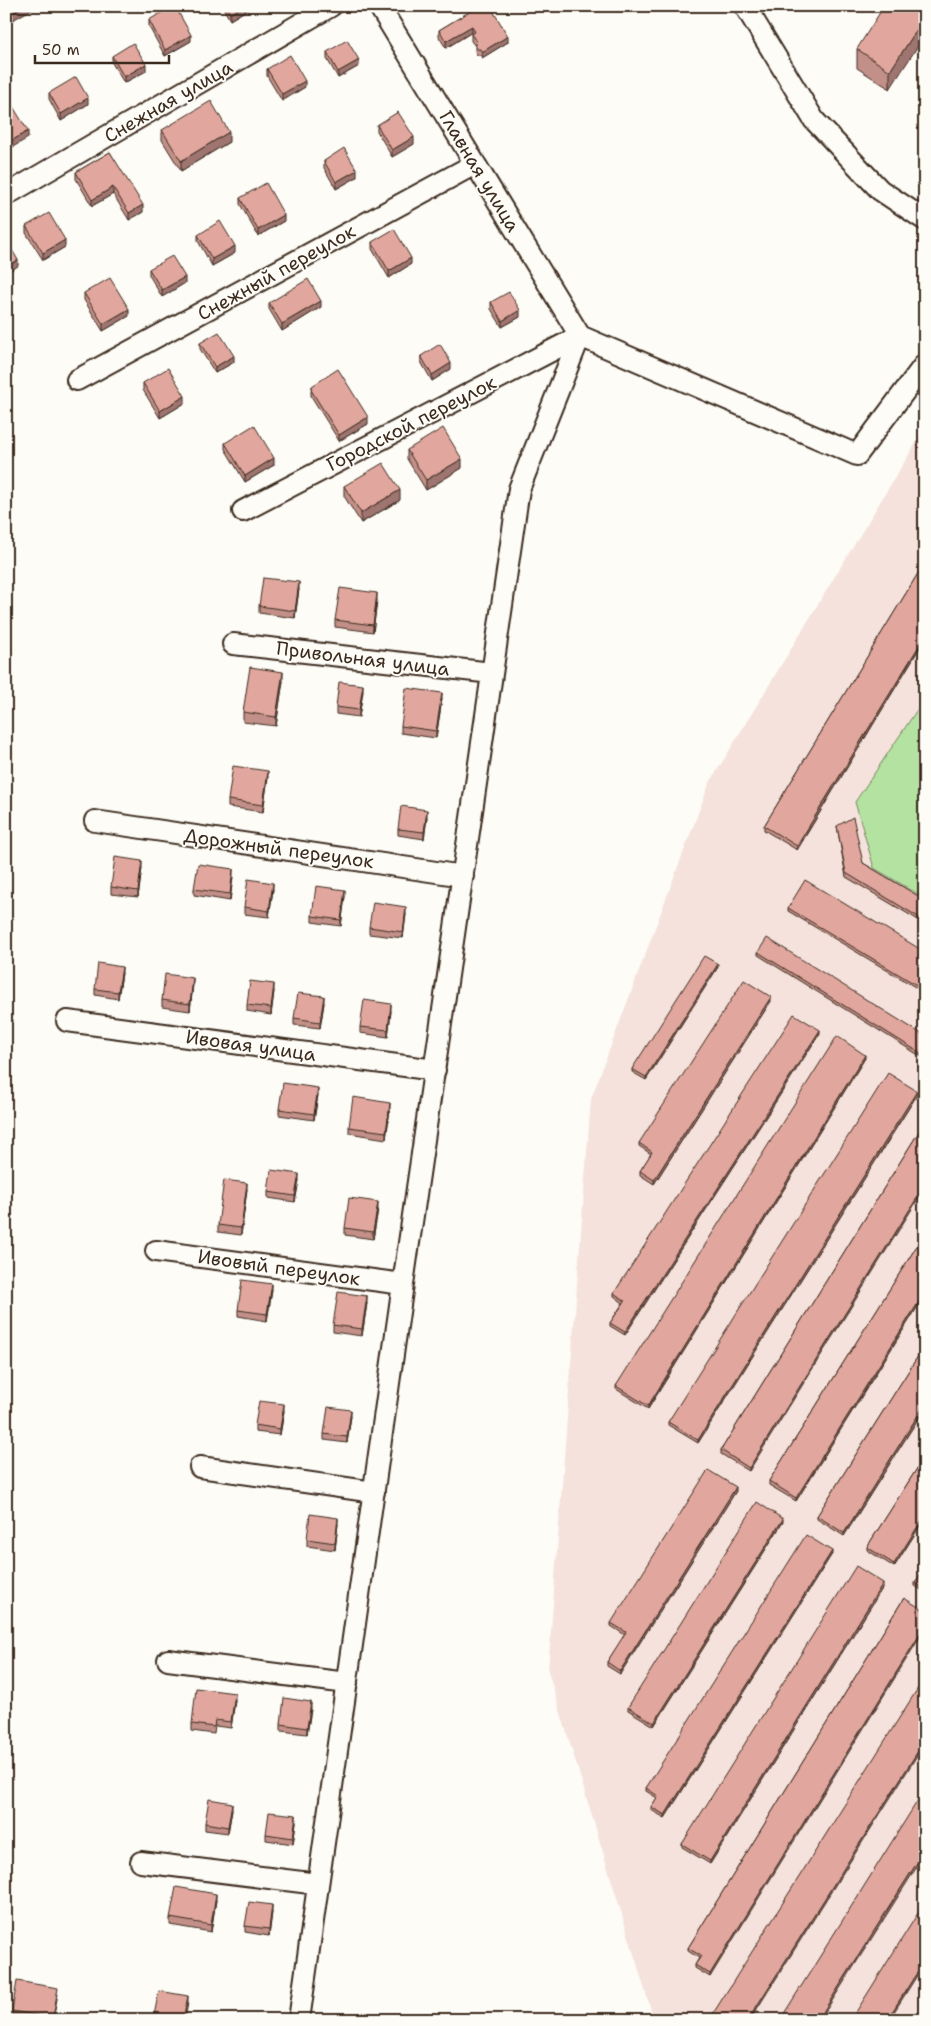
<svg xmlns="http://www.w3.org/2000/svg" width="931" height="2026" font-family="'Shantell Sans',sans-serif">
  <style>
    .built { fill: #f5e2dc }
    .green { fill: #b3e2a1; stroke: #778660 }
    .lines { fill: none; stroke-linecap: round; stroke-linejoin: round }
    .minor-casing { stroke: #3b2a1e; stroke-width: 24 }
    .minor { stroke: #fdfcf7; stroke-width: 20 }
    .wall { fill: #c29088; stroke: #3b2a1e }
    .shaded-wall { fill: #9e756f; stroke: #3b2a1e }
    .building { fill: #e1a79e; stroke: #3b2a1e }
    .labels { text-anchor: middle; stroke-width: 4; stroke-linejoin: round; paint-order: stroke }
    .street-label { font-size: 19px; fill: #3b2a1e; stroke: #fdfcf7 }
  </style>
  <rect width="100%" height="100%" fill="#fdfcf7"/>
  <filter id="ink" filterUnits="userSpaceOnUse"><feTurbulence type="fractalNoise" baseFrequency=".02" numOctaves="2"/><feDisplacementMap in="SourceGraphic" scale="10" xChannelSelector="R" yChannelSelector="G"/><feConvolveMatrix kernelMatrix="1 2 1 2 8 2 1 2 1" color-interpolation-filters="sRGB"/></filter>
  <g filter="url(#ink)">
    <path class="built" d="M925 428V698L855 802 874 868 925 898V2020H654L548 1671 591 1099 709 784Z"/>
    <path class="green" d="M925 698V898L874 868 855 802Z"/>
    <g class="lines">
      <g class="minor-casing">
        <path id="minor" d="M379 6 580 336
          M745 6 814 120 880 190 925 220
          M6 195 331 6
          M580 336 857 455 925 364
          M77 380 475 164
          M243 511 580 336
          M233 644 492 673
          M95 821 463 876
          M67 1021 435 1070
          M156 1251 403 1284
          M200 1467 374 1492
          M168 1660 347 1683
          M141 1862 318 1884
          M299 2020 403 1284 519 489 580 336"/>
      </g>
      <use href="#minor" class="minor"/>
    </g>
    <path class="wall" d="M222 6H253L230 20Z
      M479 6 508 42 482 58 480 55H477L475 51V46L471 41V34L472 33V32L446 48 439 37V30Z
      M925 6 890 89 857 68V49Z
      M149 20 191 41 165 56 149 27Z
      M327 52 359 66 338 78 327 59Z
      M112 56 146 71 124 83 112 63Z
      M267 69 305 87 282 101 267 76Z
      M49 93 88 104 61 121 49 99Z
      M377 125 414 144 392 157 377 131Z
      M162 130 229 142 181 171 162 140Z
      M110 152 143 212 129 220 113 194 92 206 76 179V172Z
      M324 161 357 177 336 189 324 168Z
      M240 198 284 221 258 236 240 204Z
      M26 226 65 247 43 260 26 233Z
      M198 235 235 253 212 266 198 241Z
      M372 242 411 264 389 278 372 249Z
      M149 269 185 283 162 297 149 275Z
      M84 293 129 316 103 331 84 300Z
      M491 302 520 317 502 327 491 309Z
      M269 303 321 307 282 331 269 309Z
      M200 343 234 362 215 373 200 349Z
      M421 356 451 369 432 381 421 362Z
      M143 383 185 403 160 418 143 390Z
      M311 390 368 424 339 441 311 396Z
      M225 443 274 465 245 482 225 449Z
      M407 450 462 468 426 490 407 459Z
      M344 486 400 500 361 523 344 496Z
      M925 562V639L797 850 764 830V826Z
      M299 589 295 618 259 613V606Z
      M377 600 373 632 335 627V620Z
      M283 681 276 726 243 722V712Z
      M363 691 359 717 336 714V707Z
      M442 699 436 738 401 733V726Z
      M268 777 263 812 228 807V800Z
      M427 817 424 839 398 835V829Z
      M837 826 863 863 925 900V924L846 877Z
      M142 868 138 897 111 894V887Z
      M233 876 230 901 194 895V889Z
      M273 889 269 917 244 914V907Z
      M345 896 341 926 312 922V916Z
      M788 908 925 952V993L788 911Z
      M406 914 403 938 369 934V927Z
      M758 952 925 1036V1059L758 955Z
      M718 967 646 1080 632 1072V1069Z
      M122 973 118 999 95 995V989Z
      M193 984 190 1011 162 1007V1000Z
      M274 991 271 1015 247 1011V1005Z
      M771 1001 654 1184 640 1175V1171L651 1154 639 1146V1143Z
      M324 1003 320 1028 294 1025V1018Z
      M391 1011 388 1037 360 1033V1027Z
      M820 1033 625 1335 610 1326V1323L623 1303 614 1296V1293Z
      M865 1058 648 1409 616 1389V1386Z
      M318 1095 314 1120 279 1115V1109Z
      M917 1095 698 1443 668 1425V1422Z
      M390 1109 386 1139 349 1133V1127Z
      M925 1122 749 1471 721 1454V1450Z
      M299 1180 295 1202 268 1198V1192Z
      M247 1189 241 1235 218 1232V1225Z
      M378 1209 373 1239 345 1235V1228Z
      M925 1233V1295L796 1501 769 1485V1481Z
      M272 1290 267 1321 238 1316V1310Z
      M367 1303 362 1336 333 1332V1325Z
      M925 1345V1408L844 1536 817 1519V1516Z
      M284 1411 280 1435 255 1432V1425Z
      M351 1416 347 1443 324 1440V1434Z
      M925 1456V1518L894 1567 867 1550V1547Z
      M736 1491 620 1674 607 1666V1662L625 1635 611 1626V1623Z
      M783 1522 654 1726 628 1710V1707Z
      M338 1524 335 1550 307 1546V1539Z
      M832 1554 665 1818 651 1810V1807L657 1798 646 1791V1788Z
      M925 1567V1592L915 1586V1583Z
      M883 1587 710 1864 682 1847V1844Z
      M904 1598 710 1977 695 1968V1965L699 1958 688 1951V1948Z
      M235 1700 231 1728 215 1726 214 1734 192 1731V1724Z
      M311 1709 307 1734 281 1731V1724Z
      M232 1809 228 1833 205 1830V1823Z
      M296 1822 293 1844 266 1840V1834Z
      M216 1900 211 1932 170 1925V1918Z
      M272 1912 269 1936 245 1932V1926Z
      M58 1994 53 2020H24L12 2018V2011Z"/>
    <path class="shaded-wall" d="M25 6H32V9L6 24V17Z
      M242 6H253L230 20V14Z
      M925 17V35L890 89V71Z
      M472 26V32L446 48V41Z
      M191 35V41L165 56V50Z
      M508 36V42L482 58V52Z
      M359 60V66L338 78V72Z
      M146 64V71L124 83V77Z
      M305 81V87L282 101V94Z
      M88 98V104L61 121V114Z
      M28 131V138L6 151V144Z
      M229 132V142L181 171V161Z
      M414 137V144L392 157V150Z
      M357 170V177L336 189V182Z
      M113 187V194L92 206V200Z
      M143 205V212L129 220V213Z
      M284 215V221L258 236V230Z
      M65 240V247L43 260V253Z
      M235 246V253L212 266V259Z
      M411 258V264L389 278V271Z
      M18 260V266L6 273V267Z
      M185 277V283L162 297V290Z
      M321 301V307L282 331V324Z
      M129 309V316L103 331V324Z
      M520 310V317L502 327V321Z
      M234 356V362L215 373V367Z
      M451 363V369L432 381V375Z
      M185 396V403L160 418V411Z
      M368 417V424L339 441V435Z
      M274 458V465L245 482V476Z
      M462 459V468L426 490V480Z
      M400 490V500L361 523V513Z
      M299 582V589L295 618V611Z
      M377 593V600L373 632V625Z
      M925 636V639L797 850V846Z
      M283 672V681L276 726V717Z
      M363 685V691L359 717V710Z
      M442 693V699L436 738V731Z
      M268 771V777L263 812V805Z
      M427 810V817L424 839V832Z
      M142 861V868L138 897V891Z
      M233 869V876L230 901V894Z
      M273 883V889L269 917V911Z
      M345 890V896L341 926V920Z
      M406 907V914L403 938V932Z
      M718 964V967L646 1080V1077Z
      M122 967V973L118 999V992Z
      M193 978V984L190 1011V1004Z
      M274 984V991L271 1015V1008Z
      M324 996V1003L320 1028V1022Z
      M771 997V1001L654 1184V1180Z
      M391 1004V1011L388 1037V1030Z
      M820 1030V1033L625 1335V1332Z
      M865 1055V1058L648 1409V1406Z
      M318 1088V1095L314 1120V1114Z
      M917 1091V1095L698 1443V1440Z
      M390 1103V1109L386 1139V1132Z
      M299 1174V1180L295 1202V1196Z
      M247 1183V1189L241 1235V1228Z
      M925 1185V1188L749 1471V1468Z
      M378 1202V1209L373 1239V1232Z
      M272 1284V1290L267 1321V1314Z
      M925 1292V1295L796 1501V1498Z
      M367 1296V1303L362 1336V1329Z
      M284 1404V1411L280 1435V1429Z
      M925 1404V1408L844 1536V1533Z
      M351 1410V1416L347 1443V1437Z
      M736 1487V1491L620 1674V1671Z
      M925 1515V1518L894 1567V1564Z
      M338 1518V1524L335 1550V1543Z
      M783 1519V1522L654 1726V1723Z
      M832 1551V1554L665 1818V1815Z
      M883 1583V1587L710 1864V1861Z
      M925 1626V1629L710 1977V1974Z
      M235 1693V1700L231 1728V1722Z
      M311 1702V1709L307 1734V1728Z
      M925 1740V1743L750 2020H748Z
      M232 1803V1809L228 1833V1827Z
      M296 1815V1822L293 1844V1838Z
      M925 1850V1854L820 2020H818Z
      M216 1894V1900L211 1932V1925Z
      M272 1905V1912L269 1936V1929Z
      M925 1960V1963L889 2020H887Z
      M188 1996V2003L185 2020H183Z"/>
    <path class="building" d="M6 6H25L6 17Z
      M173 6H175L191 35 165 50 149 20Z
      M226 6H242L230 14Z
      M479 6H490L508 36 482 52 480 49H477L475 44 476 41 471 34 475 32 472 26 446 41 439 30Z
      M884 6H925V17L890 71 857 49Z
      M347 40 359 60 338 72 327 52Z
      M133 43 146 64 124 77 112 56Z
      M290 55 305 81 282 94 267 69Z
      M76 77 88 98 61 114 49 93Z
      M211 101 229 132 181 161 162 130Z
      M12 105 28 131 6 144V109Z
      M398 112 414 137 392 150 377 125Z
      M344 148 357 170 336 182 324 161Z
      M110 152 143 205 129 213 113 187 92 200 76 172Z
      M266 183 284 215 258 230 240 198Z
      M49 213 65 240 43 253 26 226Z
      M220 221 235 246 212 259 198 235Z
      M394 229 411 258 389 271 372 242Z
      M6 240 18 260 6 267Z
      M172 256 185 277 162 290 149 269Z
      M110 278 129 309 103 324 84 293Z
      M308 279 321 301 282 324 269 303Z
      M509 292 520 310 502 321 491 302Z
      M219 332 234 356 215 367 200 343Z
      M440 344 451 363 432 375 421 356Z
      M168 368 185 396 160 411 143 383Z
      M338 369 368 417 339 435 311 390 312 386Z
      M254 425 274 458 245 476 225 443Z
      M443 428 462 459 426 480 407 450Z
      M383 463 400 490 361 513 344 486Z
      M925 562V636L797 846 764 826Z
      M263 578 299 582 295 611 259 606Z
      M340 588 377 593 373 625 335 620Z
      M250 667 283 672 276 717 243 712Z
      M339 682 363 685 359 710 336 707Z
      M406 688 442 693 436 731 401 726Z
      M233 766 268 771 263 805 228 800Z
      M401 806 427 810 424 832 398 829Z
      M853 817 863 863 925 900V921L846 873 837 826Z
      M115 857 142 861 138 891 111 887Z
      M198 864 233 869 230 894 194 889Z
      M248 879 273 883 269 911 244 907Z
      M805 880 925 952V990L788 908Z
      M316 886 345 890 341 920 312 916Z
      M373 902 406 907 403 932 369 927Z
      M767 938 925 1036V1056L758 952Z
      M704 956 718 964 646 1077 632 1069Z
      M98 963 122 967 118 992 95 989Z
      M165 974 193 978 190 1004 162 1000Z
      M744 980 771 997 654 1180 640 1171 652 1152 639 1143Z
      M250 981 274 984 271 1008 247 1005Z
      M298 993 324 996 320 1022 294 1018Z
      M364 1000 391 1004 388 1030 360 1027Z
      M794 1014 820 1030 625 1332 610 1323 625 1301 614 1293Z
      M837 1036 865 1055 648 1406 616 1386Z
      M888 1073 917 1091 698 1440 668 1422Z
      M283 1083 318 1088 314 1114 279 1109Z
      M353 1097 390 1103 386 1132 349 1127Z
      M925 1122V1185L749 1468 721 1450Z
      M271 1170 299 1174 295 1196 268 1192Z
      M224 1180 247 1183 241 1228 218 1225Z
      M349 1198 378 1202 373 1232 345 1228Z
      M925 1233V1292L796 1498 769 1481Z
      M242 1280 272 1284 267 1314 238 1310Z
      M338 1292 367 1296 362 1329 333 1325Z
      M925 1345V1404L844 1533 817 1516Z
      M259 1401 284 1404 280 1429 255 1425Z
      M328 1407 351 1410 347 1437 324 1434Z
      M925 1456V1515L894 1564 867 1547Z
      M708 1470 736 1487 620 1671 607 1662 626 1632 611 1623Z
      M757 1502 783 1519 654 1723 628 1707Z
      M310 1514 338 1518 335 1543 307 1539Z
      M806 1535 832 1551 665 1815 651 1807 658 1796 646 1788Z
      M856 1566 883 1583 710 1861 682 1844Z
      M925 1567V1589L915 1583Z
      M904 1598 925 1611V1626L710 1974 695 1965 701 1956 688 1948Z
      M925 1677V1740L748 2020H709Z
      M196 1688 235 1693 231 1722 215 1720 214 1727 192 1724Z
      M284 1698 311 1702 307 1728 281 1724Z
      M925 1789V1850L818 2020H780Z
      M209 1799 232 1803 228 1827 205 1823Z
      M269 1812 296 1815 293 1838 266 1834Z
      M176 1887 216 1894 211 1925 170 1918Z
      M249 1902 272 1905 269 1929 245 1926Z
      M925 1902V1960L887 2020H851Z
      M17 1981 58 1988 53 2018 12 2011Z
      M159 1991 188 1996 183 2020H153Z
      M925 2013V2020H921Z"/>
  </g>
  <g class="labels">
    <g class="street-label">
      <text transform="translate(168 101) rotate(-30)" y="7">Снежная улица</text>
      <text transform="translate(480 171) rotate(59)" y="7">Главная улица</text>
      <text transform="translate(276 272) rotate(-29)" y="7">Снежный переулок</text>
      <text transform="translate(411 423) rotate(-27)" y="7">Городской переулок</text>
      <text transform="translate(363 658) rotate(7)" y="7">Привольная улица</text>
      <text transform="translate(279 848) rotate(8)" y="7">Дорожный переулок</text>
      <text transform="translate(251 1045) rotate(8)" y="7">Ивовая улица</text>
      <text transform="translate(279 1267) rotate(8)" y="7">Ивовый переулок</text>
    </g>
  </g>
  <rect width="931" height="2026" fill="none" stroke="#fdfcf7" stroke-width="25"/>
  <rect x="12" y="12" width="906" height="2001" fill="none" stroke="#3b2a1e" stroke-width="2" filter="url(#ink)"/>
  <path d="M35 55v8h134v-8" fill="none" stroke="#3b2a1e" stroke-width="2.5"/>
  <text x="42" y="55" font-size="15" fill="#3b2a1e" stroke="#fdfcf7" stroke-width="4" paint-order="stroke">50 m</text>
</svg>
